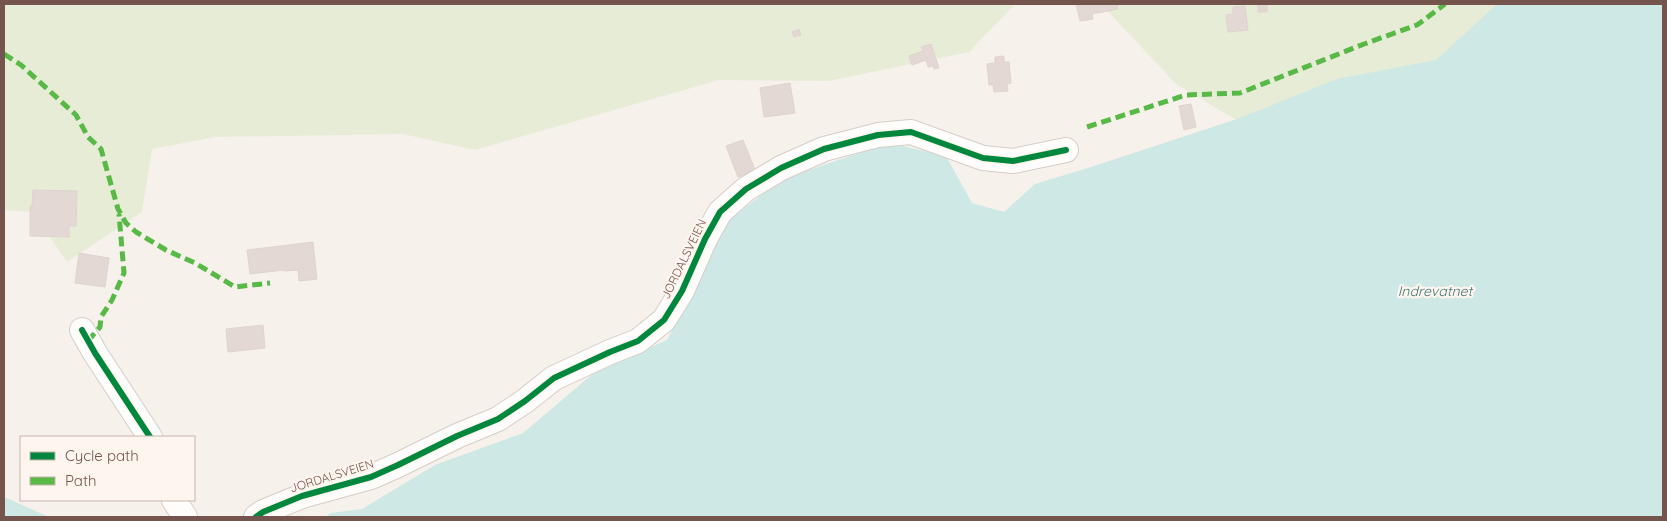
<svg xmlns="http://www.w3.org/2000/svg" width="1667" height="521" font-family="Quicksand,sans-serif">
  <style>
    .green { fill: #e7ecd7 }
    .water { fill: #cee8e5 }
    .building { fill: #e3d8d3; stroke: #dfd3ce }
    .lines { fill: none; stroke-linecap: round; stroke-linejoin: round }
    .street-casing { stroke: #d5cdc9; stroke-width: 26 }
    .street { stroke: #fefdfc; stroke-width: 24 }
    .quiet { stroke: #58b947; stroke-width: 5; stroke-dasharray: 10 5; stroke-linecap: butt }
    .cycleway-casing { stroke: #fef5ee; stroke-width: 9 }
    .cycleway { stroke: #00873e; stroke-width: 6 }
    .labels { text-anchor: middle; stroke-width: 4.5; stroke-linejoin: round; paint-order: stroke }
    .street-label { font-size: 12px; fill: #74544d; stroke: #fef5ee }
    .water-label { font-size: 14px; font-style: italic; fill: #417878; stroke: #fef5ee }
  </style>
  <rect width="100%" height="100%" fill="#f6f1eb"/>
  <path class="green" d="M4 4H1015L969 52 829 81 719 80 475 150 403 134 215 137 152 149 142 212 67 262 33 212 4 210Z
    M1101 4H1588L1273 142 1176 84Z"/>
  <path class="water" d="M1497 4H1663V517H325L331 513 362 509 435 465 523 433 595 372 667 340 729 220 782 179 889 143 946 156 972 203 1004 212 1035 184 1091 167 1240 118 1337 79 1436 60Z
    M4 497 49 517H4Z"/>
  <path class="building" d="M1076 4H1117L1118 9 1092 14 1093 19 1080 21Z
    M1258 4H1267V12H1258Z
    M1245 6 1248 30 1228 32 1226 15 1233 14V7Z
    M799 29 801 35 794 37 792 32Z
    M931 44 939 68 934 69 933 66 928 67 926 60 912 65 909 56 923 51 921 47Z
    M1004 56V62H1009L1011 83 1007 84 1008 91 994 92 993 85H989L987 64 995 63V57Z
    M790 83 795 113 764 117 760 88Z
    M1191 104 1196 127 1184 130 1179 106Z
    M743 140 755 170 738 177 726 146Z
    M33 190 77 191 76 226H69V237L30 236V206H32Z
    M313 242 317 279 299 281 298 270 284 271V270L250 274 247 250Z
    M79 253 109 258 105 287 75 283Z
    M263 325 265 348 228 352 226 329Z"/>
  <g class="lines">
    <g class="street-casing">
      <path id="street" d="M82 330 95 353 150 437
        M174 500 185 517
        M256 517 263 512 302 496 371 477 398 465 457 436 498 419 525 401 554 378 610 352 638 341 664 320 682 291 705 239 720 212 746 189 781 168 824 149 878 135 911 132 983 158 1013 161 1066 150"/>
    </g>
    <use href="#street" class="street"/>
    <path class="quiet" d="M4 54 21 65 76 115 88 137 101 149 118 209 126 223 136 232 166 250 195 263 235 287 270 283
      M1087 127 1186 95 1240 93 1364 44 1417 25 1445 4
      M88 341 100 327 101 317 112 300 124 273 119 214"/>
    <g class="cycleway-casing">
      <path id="cycleway" d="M82 330 95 353 150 437
        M256 517 263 512 302 496 371 477 398 465 457 436 498 419 525 401 554 378 610 352 638 341 664 320 682 291 705 239 720 212 746 189 781 168 824 149 878 135 911 132 983 158 1013 161 1066 150"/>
    </g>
    <use href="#cycleway" class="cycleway"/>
  </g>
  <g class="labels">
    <g class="street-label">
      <text transform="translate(684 259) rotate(-64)" y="4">JORDALSVEIEN</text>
      <text transform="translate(332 476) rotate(-17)" y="4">JORDALSVEIEN</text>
    </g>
    <g class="water-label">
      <text x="1435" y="296">Indrevatnet</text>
    </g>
  </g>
  <rect width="1667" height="521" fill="none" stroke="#74544d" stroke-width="10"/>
  <rect x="20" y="436" width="175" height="65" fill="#fef5ee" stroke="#c7b5ae"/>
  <rect x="30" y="452" width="25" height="8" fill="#00873e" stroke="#c7b5ae"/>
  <text x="65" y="461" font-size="15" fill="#74544d">Cycle path</text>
  <rect x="30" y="477" width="25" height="8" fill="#58b947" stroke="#c7b5ae"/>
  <text x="65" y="486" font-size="15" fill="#74544d">Path</text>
</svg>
